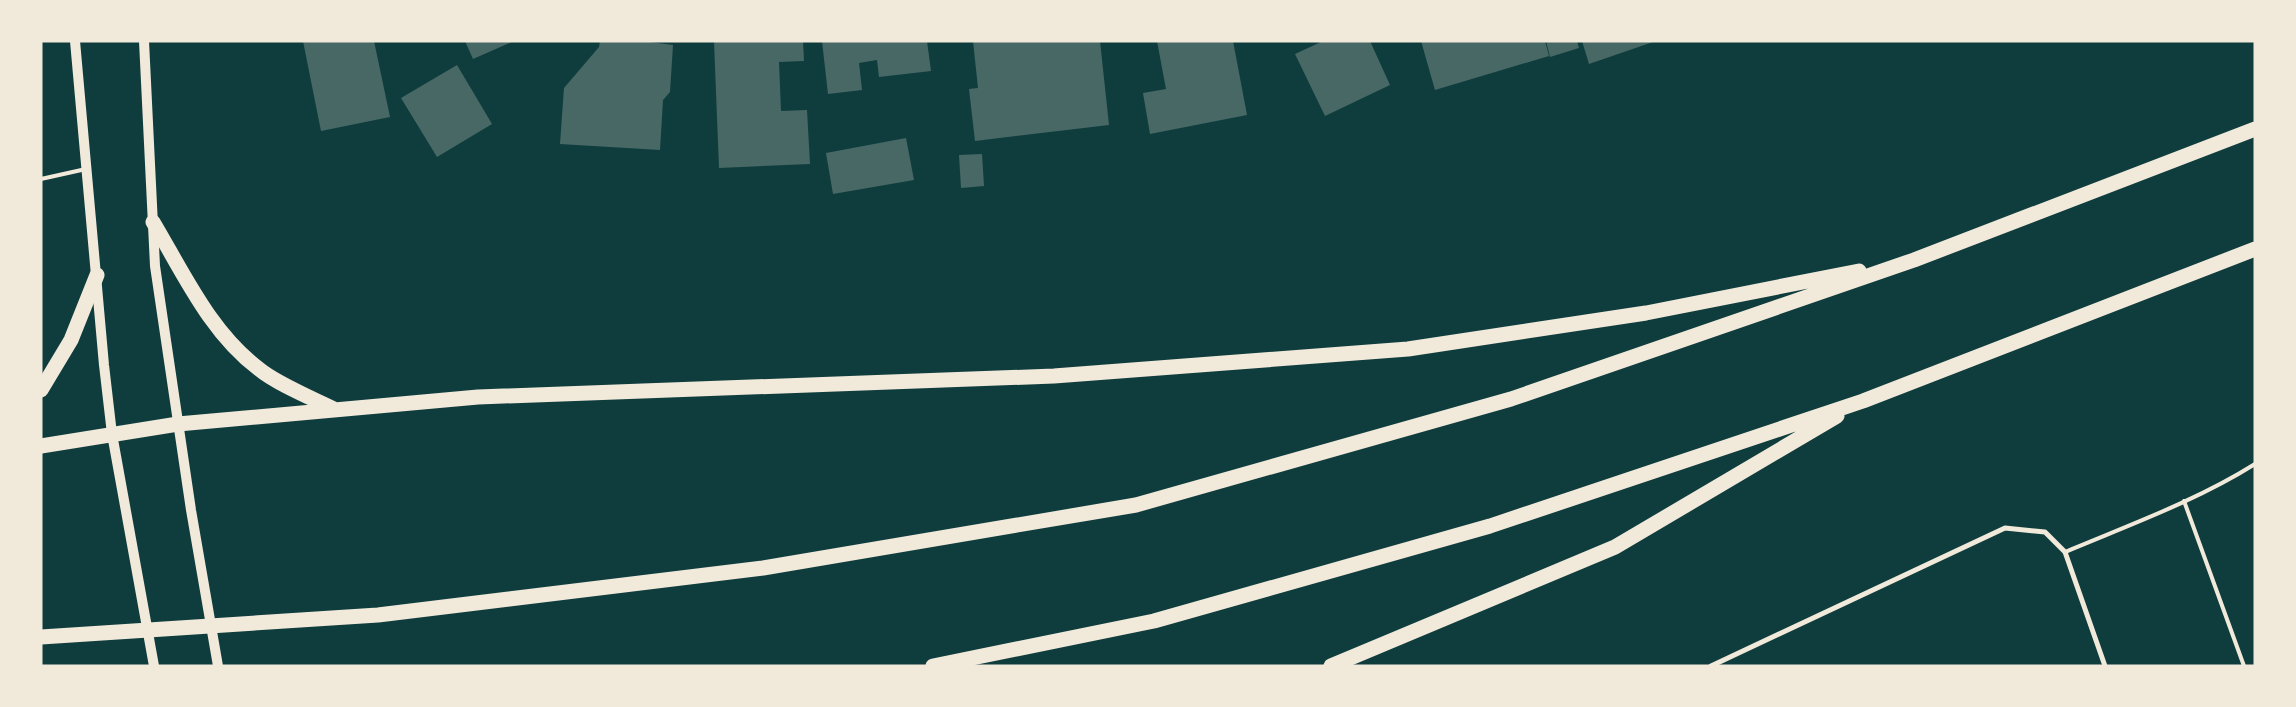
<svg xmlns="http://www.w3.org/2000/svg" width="2296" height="707" font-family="Quicksand,sans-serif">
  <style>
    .building { fill: #486865 }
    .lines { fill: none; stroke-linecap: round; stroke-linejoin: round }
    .service { stroke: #f1e9da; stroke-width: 4 }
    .minor { stroke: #f1e9da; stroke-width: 5 }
    .secondary { stroke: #f1e9da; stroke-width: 10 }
    .motorway { stroke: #f1e9da; stroke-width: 15 }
  </style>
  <rect width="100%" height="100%" fill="#0f3d3e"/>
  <path class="building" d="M303 41H374L390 117 321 131Z
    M465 41H514L473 59Z
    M600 41H643L673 45 670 92 663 100 660 150 560 144 564 88 599 47Z
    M714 41H803L804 61 779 62 781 111 807 110 810 164 719 168Z
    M822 41H927L931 71 879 77 877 60 859 63 862 90 828 94Z
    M973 41H1100L1109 125 975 141 969 89 978 88Z
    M1157 41H1233L1247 115 1150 134 1143 93 1166 89Z
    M1323 41H1370L1390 85 1325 116 1295 54Z
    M1421 41H1545L1549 56 1435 90Z
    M1546 41H1577L1579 48 1550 57Z
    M1582 41H1653V42L1589 64Z
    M457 65 492 124 437 157 401 98Z
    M906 138 914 180 833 194 826 153Z
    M982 154 984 186 961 188 959 155Z"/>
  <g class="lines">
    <path class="service" d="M41 179 86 169
      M2184 501 2244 666
      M2065 552C2129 525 2196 501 2255 464"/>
    <path class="minor" d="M1711 666 2005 528 2045 532 2065 552 2105 666"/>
    <path class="secondary" d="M75 41 104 365 112 434 154 666
      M144 41 155 266 191 510 218 666"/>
    <path class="motorway" d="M153 222C184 274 210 332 259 369 277 384 314 399 336 410
      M41 390 71 340 97 275
      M41 446 178 424 478 397 1054 376 1408 349 1646 313 1859 271
      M41 637 378 615 763 568 1136 505 1511 399 1914 260 2255 129
      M933 666 1154 621 1490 526 1863 401 2255 249
      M1331 666 1615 547 1837 416"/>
  </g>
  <rect width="2296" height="707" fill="none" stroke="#f1e9da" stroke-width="85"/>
</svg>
